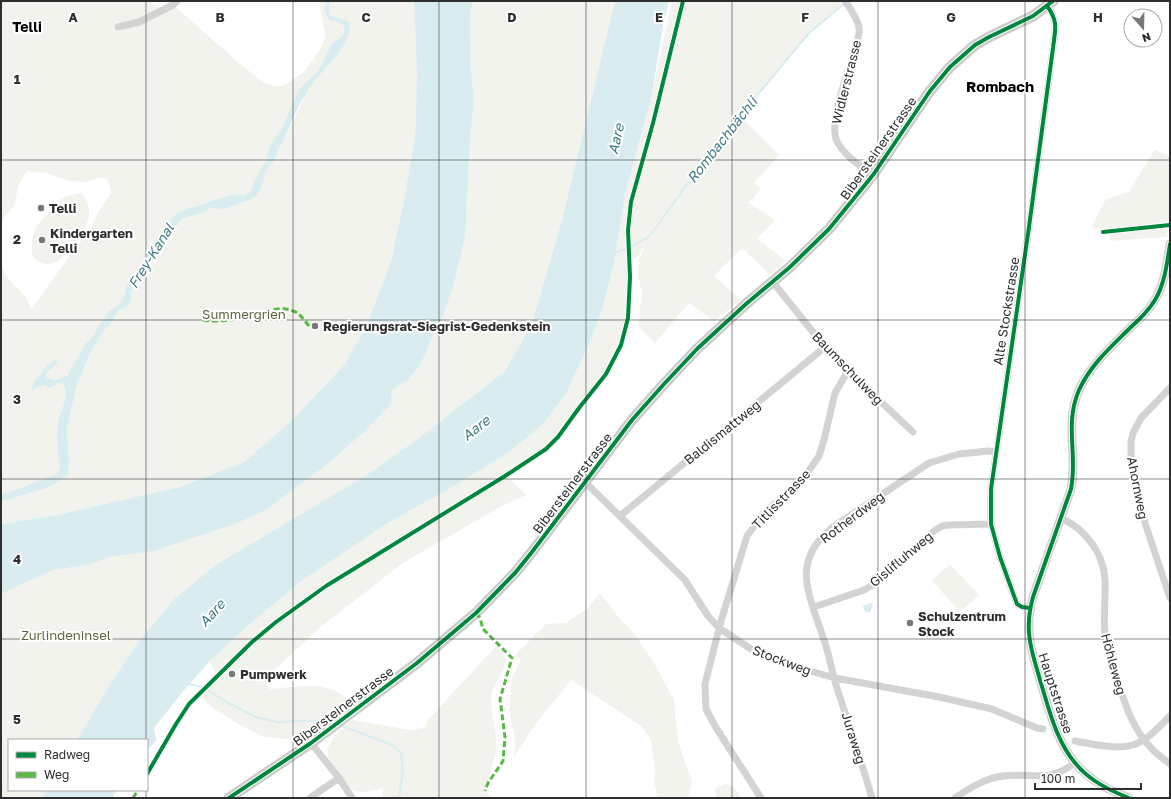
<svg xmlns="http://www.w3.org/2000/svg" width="1171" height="799" font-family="'Golos Text',sans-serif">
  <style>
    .green { fill: #f2f3ec }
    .water { fill: #d9edf0 }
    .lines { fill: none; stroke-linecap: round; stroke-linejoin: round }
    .stream { stroke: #d9edf0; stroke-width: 2 }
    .minor { stroke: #d3d3d3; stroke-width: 7 }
    .tertiary { stroke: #d3d3d3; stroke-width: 9 }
    .secondary { stroke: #ccc; stroke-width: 11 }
    .quiet { stroke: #58b947; stroke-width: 3; stroke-dasharray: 6 3; stroke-linecap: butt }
    .cycleway-casing { stroke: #fff; stroke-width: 6 }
    .cycleway { stroke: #00873e; stroke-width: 4 }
    .grid { fill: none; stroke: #2e2e2e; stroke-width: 1; stroke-opacity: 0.55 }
    .poi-dot { fill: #777; stroke: #fff; stroke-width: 1.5 }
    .labels { text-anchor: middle; stroke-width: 4; stroke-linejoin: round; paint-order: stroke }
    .street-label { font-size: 13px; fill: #2e2e2e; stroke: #fff }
    .poi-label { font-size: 13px; font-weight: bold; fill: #2e2e2e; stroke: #fff; text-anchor: start }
    .park-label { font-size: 13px; fill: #5c663e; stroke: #fff }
    .neighbourhood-label { font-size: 14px; font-weight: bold; fill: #000; stroke: #fff }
    .water-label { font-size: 14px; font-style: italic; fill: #3f7c84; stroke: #fff }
    .quarter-label { font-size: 15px; font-weight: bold; fill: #000; stroke: #fff }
    .grid-label { font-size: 13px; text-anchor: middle; font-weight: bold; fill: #2e2e2e; stroke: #fff; stroke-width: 4; stroke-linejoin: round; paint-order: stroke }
  </style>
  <rect width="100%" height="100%" fill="#fff"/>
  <path class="green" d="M1 1H148L157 7 173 5 239 63 263 82 273 86H283L303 73 319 51 326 37 319 1H326L330 21 338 22 344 26V34L331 45 319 69 299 89 283 125 270 146 266 159 255 179 250 192 243 196 237 194 231 195 186 209 177 213 171 219 156 239 148 249 139 270 126 287 124 296 120 303 109 311 98 324 93 336 89 339 67 376 55 380 47 378 46 374 57 364 43 370 41 375 34 380 31 389 33 390 43 385C45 386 47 387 49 388 53 388 55 382 62 383 72 394 58 414 57 427 56 440 58 455 60 468L56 474 15 490 1 494V265L6 276 26 297 31 310 75 248 89 232 97 214 112 192 107 179 99 178 85 182 68 181 48 173 27 171 18 186 15 204 1 222Z
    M330 1H414L417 76 415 136 404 200 391 261 367 324 345 364 293 419 244 462 180 487 61 514 1 524V502L50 487 69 458 67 429 77 384 90 354 104 329 109 326 119 310 127 306 132 295V287L145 274 152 254 173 231 182 219 203 213 210 208 242 203 256 196 261 185 266 171 274 161 278 150 283 142 307 92 314 81 325 69 347 38 345 19 333 16 329 14Z
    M473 1H615L562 220 532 323 505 371 415 441 365 476 217 564 175 598 136 645 110 684 77 740H9V790H47L42 798H1V594L53 570 87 565 111 557 154 551 235 524 265 511 329 463 363 433 390 391 397 386 406 382 421 364 431 340 444 314 454 283 465 237 470 140 474 101 471 67 470 13Z
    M672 1H842V4L808 34 740 116 779 155 754 183 761 188 749 203 775 220 757 239 786 261 770 275 742 248 714 276 741 300 714 321 689 303 655 343 638 326 642 293 638 275 639 260 645 243 638 257 629 260 627 265 630 266V301L625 334 606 374 579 408 558 437 546 449 506 476 526 495 500 507 403 563 319 628 278 667 264 677 269 689C295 688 330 678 349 702L305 739H288L263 737 240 725 216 710 198 695 217 677 210 661 242 631 300 582 388 523 449 489 508 453 567 392 592 337 603 307 614 264 625 195 652 94Z
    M1155 149 1170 157V213L1167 237 1110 241 1108 229 1091 227 1106 199 1129 192Z
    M81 193C87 198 90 209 89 216 88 227 66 258 55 262 47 266 35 263 32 254 31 247 32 236 35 229 36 226 57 201 61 199 67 196 75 194 81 193Z
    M950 564 979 595 960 612 932 581Z
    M600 593 617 615 635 635 654 663 674 700 678 741 685 763 692 781 688 798H655L657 795 654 780 655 767 651 739 641 726 571 680 537 722 514 757 515 741 509 706 512 678 521 660 515 655 546 624 566 623 588 608Z
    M497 645 502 650 506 659 503 670 492 691 491 706 496 737V752L485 791 493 798H382L383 789 363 792 354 791 339 778 331 768 327 750 336 734 352 720 410 730 425 728 427 721Z
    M725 784 733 786 742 798H716L715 789Z"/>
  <path class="water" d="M326 1H330L329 14C337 19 343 17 350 23 351 49 319 71 307 92 297 108 290 125 283 142L278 150 274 161 266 171 260 191 256 196 249 200 224 209 210 208 203 213 182 219 173 231 152 254 145 274 132 287 131 300 127 306 119 310 109 326 104 330 90 354 77 384 67 429 69 458 68 475 50 487 1 502V494L15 490 56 474 60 468C58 455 56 440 57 427 58 414 72 394 62 383 55 382 53 388 49 388 47 387 45 386 43 385L33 390H31L34 380 40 375 47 365 55 360 57 361V364L46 374 47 378 55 380 67 376 85 344 93 336 98 325 109 311 120 303 124 296 126 287 139 270 148 249 156 239 171 219 177 213 186 209 231 195 237 194 243 196 250 192 255 179 266 159 270 146 283 125 299 89 319 69 331 45 344 34V26L338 22 330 21 324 10 327 4Z
    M414 1H473L470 13 471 67 474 101 470 140 465 237 454 283 444 314 431 340 421 364 406 382 397 386 391 391 392 403 363 433 329 463 265 511 235 524 154 551 111 557 87 565 53 570 1 594V524L61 514 180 487 244 462 293 419 345 364 367 324 391 261 404 200 415 136 417 76Z
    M615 1H669L663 25 652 94 625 195 614 264 603 307 592 337 567 392 544 423 508 453 449 489 388 523 300 582 242 631 210 661 185 689 154 728 156 740 147 752V740H77L110 684 136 645 175 598 217 564 365 476 415 441 505 371 532 323 562 220Z
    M871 603 873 604 870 613 865 612 863 606Z
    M47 790H117L112 798H42Z"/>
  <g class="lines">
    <path class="stream" d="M613 253 624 250 649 237 708 155 808 34 845 3
      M188 684 203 687 228 703 256 717 277 722 327 720
      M342 726 392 745 401 753 403 770 399 798"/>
    <path class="minor" d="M845 1C850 8 858 19 859 28 860 34 857 41 856 46 850 68 829 119 836 139 842 154 860 166 873 175
      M118 27 139 22 173 5 177 1
      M772 281 825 347 848 371 913 432
      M1170 388 1141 418 1133 433 1131 442V454L1135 476 1145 523 1170 598
      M585 482 685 580 708 616 719 628 751 649 785 664 835 678 939 697 992 709 1037 728 1043 729
      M620 516 825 347
      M1061 518C1085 529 1103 552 1105 579 1106 597 1103 616 1105 634 1107 649 1112 664 1117 678 1125 705 1133 730 1153 750 1158 755 1164 759 1170 764
      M814 607 864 590 871 586 934 531 942 526 949 525 991 524
      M1030 608 1022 607 1017 604 1000 557 991 524V489L1029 227 1053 48C1055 30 1059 22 1047 6
      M1075 741C1093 744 1116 750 1133 745 1148 740 1159 727 1170 716
      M311 743 339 778 352 798
      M310 798 339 778
      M761 798 715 726 706 709 705 684 721 621 747 536 763 514 796 486 808 472 819 456 824 440 835 393 848 371
      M872 798C861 760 848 722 836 685 832 670 829 655 824 640 818 620 803 588 807 567 810 549 820 538 833 527L929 463 959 454 988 451 996 452
      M955 798C970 788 985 778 1003 776 1034 772 1046 784 1075 763"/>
    <path class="tertiary" d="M1129 798C1109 790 1090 781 1076 764 1056 741 1049 709 1040 680 1036 665 1030 649 1029 633 1028 621 1030 608 1033 597L1071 489C1078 454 1064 425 1079 390 1091 364 1111 347 1131 327 1140 319 1149 310 1155 300 1165 283 1167 263 1170 244"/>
    <path class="secondary" d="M229 798 311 743 417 663 476 613 515 573 532 552 632 420 664 384 698 348 746 304 790 267 829 229 873 175 930 91 950 67 975 45 989 37 1033 16 1053 1"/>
    <path class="quiet" d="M203 320C220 323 237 319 253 315 265 312 280 305 293 311 300 313 304 320 309 326
      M476 613 480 618 483 629 512 658 500 699 505 737 503 761 488 783 485 791
      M133 798 138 790"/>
    <g class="cycleway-casing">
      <path id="cycleway" d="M1103 232 1170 225
        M1030 608 1022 607 1017 604 1000 557 991 524V489L1029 227 1053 48C1055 30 1059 22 1047 6
        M147 774 176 724 189 704 252 642 276 622 326 586 505 476 546 449 558 437 579 408 606 374 621 345 628 318 630 277 628 230 631 202 653 123 683 1
        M229 798 311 743 417 663 476 613 515 573 532 552 632 420 664 384 698 348 746 304 790 267 829 229 873 175 930 91 950 67 975 45 989 37 1033 16 1053 1
        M1129 798C1109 790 1090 781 1076 764 1056 741 1049 709 1040 680 1036 665 1030 649 1029 633 1028 621 1030 608 1033 597L1071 489C1078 454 1064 425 1079 390 1091 364 1111 347 1131 327 1140 319 1149 310 1155 300 1165 283 1167 263 1170 244"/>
    </g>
    <use href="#cycleway" class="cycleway"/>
  </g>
  <path class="grid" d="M146 1V740M293 1V798M439 1V798M586 1V798M732 1V798M878 1V798M1025 1V798M1 160H1170M1 320H1170M1 479H1170M1 639H1170M146 790V798"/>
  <g class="poi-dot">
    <circle cx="41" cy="208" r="4"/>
    <circle cx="42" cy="240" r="4"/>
    <circle cx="315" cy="326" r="4"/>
    <circle cx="910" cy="623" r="4"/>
    <circle cx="232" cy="674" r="4"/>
  </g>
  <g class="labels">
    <g class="street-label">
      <text transform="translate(846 82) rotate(-76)" y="5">Widlerstrasse</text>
      <text transform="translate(878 148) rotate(-55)" y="5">Bibersteinerstrasse</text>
      <text transform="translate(1006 311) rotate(-81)" y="5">Alte Stockstrasse</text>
      <text transform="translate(848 368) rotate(46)" y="5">Baumschulweg</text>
      <text transform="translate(722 432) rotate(-39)" y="5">Baldismattweg</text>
      <text transform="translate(572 483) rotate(-53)" y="5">Bibersteinerstrasse</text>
      <text transform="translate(1138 488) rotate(79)" y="5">Ahornweg</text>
      <text transform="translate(781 499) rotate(-46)" y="5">Titlisstrasse</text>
      <text transform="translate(852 517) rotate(-37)" y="5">Rotherdweg</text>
      <text transform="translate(901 559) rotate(-40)" y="5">Gislifluhweg</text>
      <text transform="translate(782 660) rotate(21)" y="5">Stockweg</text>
      <text transform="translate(1114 664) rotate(75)" y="5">Höhleweg</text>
      <text transform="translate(1056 693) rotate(72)" y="5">Hauptstrasse</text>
      <text transform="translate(343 706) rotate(-37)" y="5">Bibersteinerstrasse</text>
      <text transform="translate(854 738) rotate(73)" y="5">Juraweg</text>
    </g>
    <g class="poi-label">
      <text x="49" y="213">Telli</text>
      <text x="50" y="238">Kindergarten<tspan x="50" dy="15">Telli</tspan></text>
      <text x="323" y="331">Regierungsrat-Siegrist-Gedenkstein</text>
      <text x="918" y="621">Schulzentrum<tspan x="918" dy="15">Stock</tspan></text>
      <text x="240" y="679">Pumpwerk</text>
    </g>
    <g class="park-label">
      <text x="244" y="319">Summergrien</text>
      <text x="66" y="640">Zurlindeninsel</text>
    </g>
    <g class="neighbourhood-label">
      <text x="27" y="32">Telli</text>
    </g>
    <g class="water-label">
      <text transform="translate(616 139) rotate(-77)" y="5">Aare</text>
      <text transform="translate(722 140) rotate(-52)" y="5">Rombachbächli</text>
      <text transform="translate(151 256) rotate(-58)" y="5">Frey-Kanal</text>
      <text transform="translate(476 428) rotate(-38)" y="5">Aare</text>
      <text transform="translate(212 613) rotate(-48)" y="5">Aare</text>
    </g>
    <g class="quarter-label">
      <text x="1000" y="92">Rombach</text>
    </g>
  </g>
  <g class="grid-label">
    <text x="73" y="22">A</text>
    <text x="220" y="22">B</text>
    <text x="366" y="22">C</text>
    <text x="512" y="22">D</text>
    <text x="659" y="22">E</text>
    <text x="805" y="22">F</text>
    <text x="951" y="22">G</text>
    <text x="1098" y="22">H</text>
    <text x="17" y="84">1</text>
    <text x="17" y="244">2</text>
    <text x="17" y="404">3</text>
    <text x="17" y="564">4</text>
    <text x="17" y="724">5</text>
  </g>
  <rect width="1171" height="799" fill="none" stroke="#2e2e2e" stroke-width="4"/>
  <rect x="8" y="739" width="140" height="52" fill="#ffffff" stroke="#ababab"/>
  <rect x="16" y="752" width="20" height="6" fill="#00873e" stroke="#ababab"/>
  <text x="44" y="759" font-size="12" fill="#2e2e2e">Radweg</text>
  <rect x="16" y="772" width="20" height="6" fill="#58b947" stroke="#ababab"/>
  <text x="44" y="779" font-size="12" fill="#2e2e2e">Weg</text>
  <g transform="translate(1143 28) rotate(160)"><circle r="19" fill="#ffffff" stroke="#ababab"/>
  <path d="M0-3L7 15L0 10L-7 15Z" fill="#777777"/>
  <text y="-6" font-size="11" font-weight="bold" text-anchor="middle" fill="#2e2e2e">N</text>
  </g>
  <path d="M1035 783v6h106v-6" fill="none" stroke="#2e2e2e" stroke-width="2"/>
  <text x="1041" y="783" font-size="12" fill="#2e2e2e" stroke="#ffffff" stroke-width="3" paint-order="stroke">100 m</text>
</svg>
